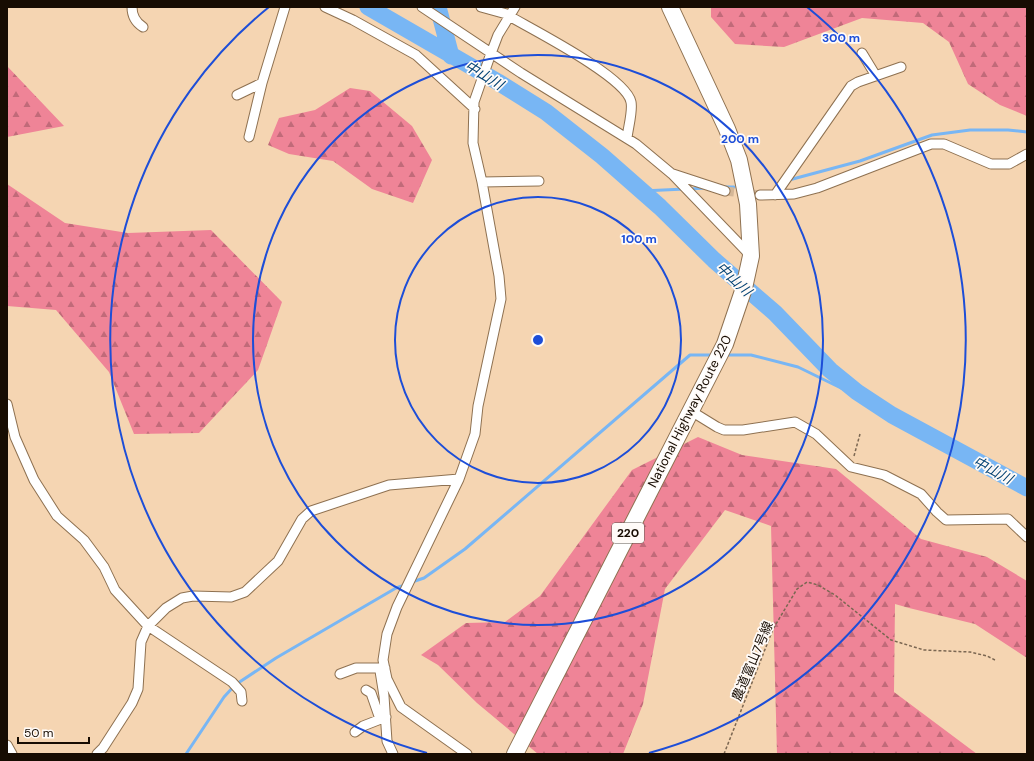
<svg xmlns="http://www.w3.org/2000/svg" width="1034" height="761" font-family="'DM Sans','Noto Sans JP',sans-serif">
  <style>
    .forest { fill: url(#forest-firs) }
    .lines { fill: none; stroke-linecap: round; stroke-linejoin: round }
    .stream { stroke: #78b6f4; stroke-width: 3 }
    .river { stroke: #78b6f4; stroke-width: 17 }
    .street-tunnel { stroke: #d4b798; stroke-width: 9; stroke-dasharray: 9 4.5; stroke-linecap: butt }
    .street-casing { stroke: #8e7151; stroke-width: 11 }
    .highway-casing { stroke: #8e7151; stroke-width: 18 }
    .path { stroke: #7b6752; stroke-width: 1.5; stroke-dasharray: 3 2; stroke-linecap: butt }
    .street { stroke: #fff; stroke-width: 9 }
    .highway { stroke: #fff; stroke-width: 16 }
    .ring { fill: none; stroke: #1d4ed8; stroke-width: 2 }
    .labels { text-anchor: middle; stroke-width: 3.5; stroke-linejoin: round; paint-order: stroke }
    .shield { fill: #fffbf8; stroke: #5d544c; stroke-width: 1 }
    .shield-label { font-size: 12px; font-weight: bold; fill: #170c02 }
    .street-label { font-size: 13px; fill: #170c02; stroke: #fffbf8 }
    .water-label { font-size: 14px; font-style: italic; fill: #054374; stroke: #fffbf8 }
    .centre { fill: #1d4ed8; stroke: #fffbf8; stroke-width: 2 }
    .ring-label { font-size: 12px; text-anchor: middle; font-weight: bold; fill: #1d4ed8; stroke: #fffbf8; stroke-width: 3.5; stroke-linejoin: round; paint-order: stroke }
  </style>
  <defs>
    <pattern id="forest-firs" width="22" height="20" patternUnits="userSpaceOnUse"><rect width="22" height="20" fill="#ef8497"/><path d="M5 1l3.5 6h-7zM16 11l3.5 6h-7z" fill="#c16a79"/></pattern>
  </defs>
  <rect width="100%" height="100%" fill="#f5d5b2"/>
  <path class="forest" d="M711 7H1027V116L1000 105 968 84 949 42 923 23 862 18 784 47 735 44 711 17Z
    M7 66 64 126 7 137Z
    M350 88 370 91 412 126 432 160 413 203 372 189 333 161 289 154 268 145 279 118 315 110Z
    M7 184 65 223 128 233 211 230 282 302 258 370 199 433 134 434 109 372 56 310 7 306Z
    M698 437 742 455 836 469 921 539 987 557 1027 581V658L975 624 909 608 895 604 894 692 977 754H777L771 526 725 510 665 589 643 704 623 754H538L477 703 438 665 421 655 466 623 505 622 540 596 632 470Z"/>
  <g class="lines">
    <path class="stream" d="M789 180 860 161 932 135 970 130H1008L1027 132
      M724 187H734
      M690 189 705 188
      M642 191 685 189
      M726 355H751L798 367 843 389 857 392
      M412 582 424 578 465 549 690 355H714
      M186 754 224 697 235 685 276 658 396 588 405 585"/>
    <path class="river" d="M368 7 498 82 546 112 602 156 660 207 714 260 775 313 830 370 857 392 892 415 1027 488
      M438 7 451 56"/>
    <path class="street-tunnel" d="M725 191 760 195"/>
    <g class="street-casing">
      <path id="street" d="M132 7C132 16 135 22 143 27
        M325 7 353 20 416 55 475 109
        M422 7 521 73 636 144 672 174 751 256
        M481 7 510 15
        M509 16C533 30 626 77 631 102 633 111 628 128 627 138
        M862 53 876 76
        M237 95 262 83
        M249 137 262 83 285 7
        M673 174 725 191
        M482 182 539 181
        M760 195 794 194 817 188 931 144H944L991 164H1009L1027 154
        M775 195 851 86 858 82 901 67
        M7 404 15 437 34 480 57 516 84 540 104 567 115 590 148 626 232 682 241 692 242 701
        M691 411 717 427 724 430H743L795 422 816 434 851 467 884 475 921 494 937 512 946 520 1008 519 1027 537
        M380 671 384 696 387 741 393 754
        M340 674 356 668H385
        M366 690 371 693 380 719
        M355 732 363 726 386 717
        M7 745 12 754
        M97 754 103 748 132 703 138 689 141 642 148 626 166 608 182 598 193 596 231 597 245 592 278 561 302 519 311 511 389 485 459 479
        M467 754 401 707 387 679 383 660 387 634 397 607 459 479 475 434 478 406 501 299 499 276 482 182 473 143 474 102 490 56 498 35 515 7"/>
    </g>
    <g class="highway-casing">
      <path id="highway" d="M515 754 725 344 744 288 751 256 748 204 739 160 727 129 670 7"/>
    </g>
    <path class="path" d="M854 456 860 434
      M724 754 773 629 797 589 807 582 818 585 835 595 891 640 924 650 970 652 987 656 995 660"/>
    <use href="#street" class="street"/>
    <use href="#highway" class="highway"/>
  </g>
  <g class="ring">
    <circle cx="538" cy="340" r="143"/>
    <circle cx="538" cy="340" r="285"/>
    <path d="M427 753A428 428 0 0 1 269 7M807 7A428 428 0 0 1 649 753"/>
  </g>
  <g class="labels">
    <rect class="shield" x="612" y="523" width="32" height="20" rx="3"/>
    <g class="shield-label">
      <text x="628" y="537">220</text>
    </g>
    <g class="street-label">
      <text transform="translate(689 411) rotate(-63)" y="5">National Highway Route 220</text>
      <text transform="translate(752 661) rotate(-67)" y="5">農道富山7号線</text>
    </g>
    <g class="water-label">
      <text transform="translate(484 75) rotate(31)" y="5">中山川</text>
      <text transform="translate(734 279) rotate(43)" y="5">中山川</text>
      <text transform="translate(993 470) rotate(28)" y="5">中山川</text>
    </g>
  </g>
  <circle cx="538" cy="340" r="6" class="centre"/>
  <g class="ring-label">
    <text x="841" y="42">300 m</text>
    <text x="740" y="143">200 m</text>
    <text x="639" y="243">100 m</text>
  </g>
  <rect width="1034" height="761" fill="none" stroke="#170c02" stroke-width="16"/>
  <path d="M18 737v6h71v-6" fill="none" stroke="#170c02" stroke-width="2"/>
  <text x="24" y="737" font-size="12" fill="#170c02" stroke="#fffbf8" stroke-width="3" paint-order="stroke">50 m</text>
</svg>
